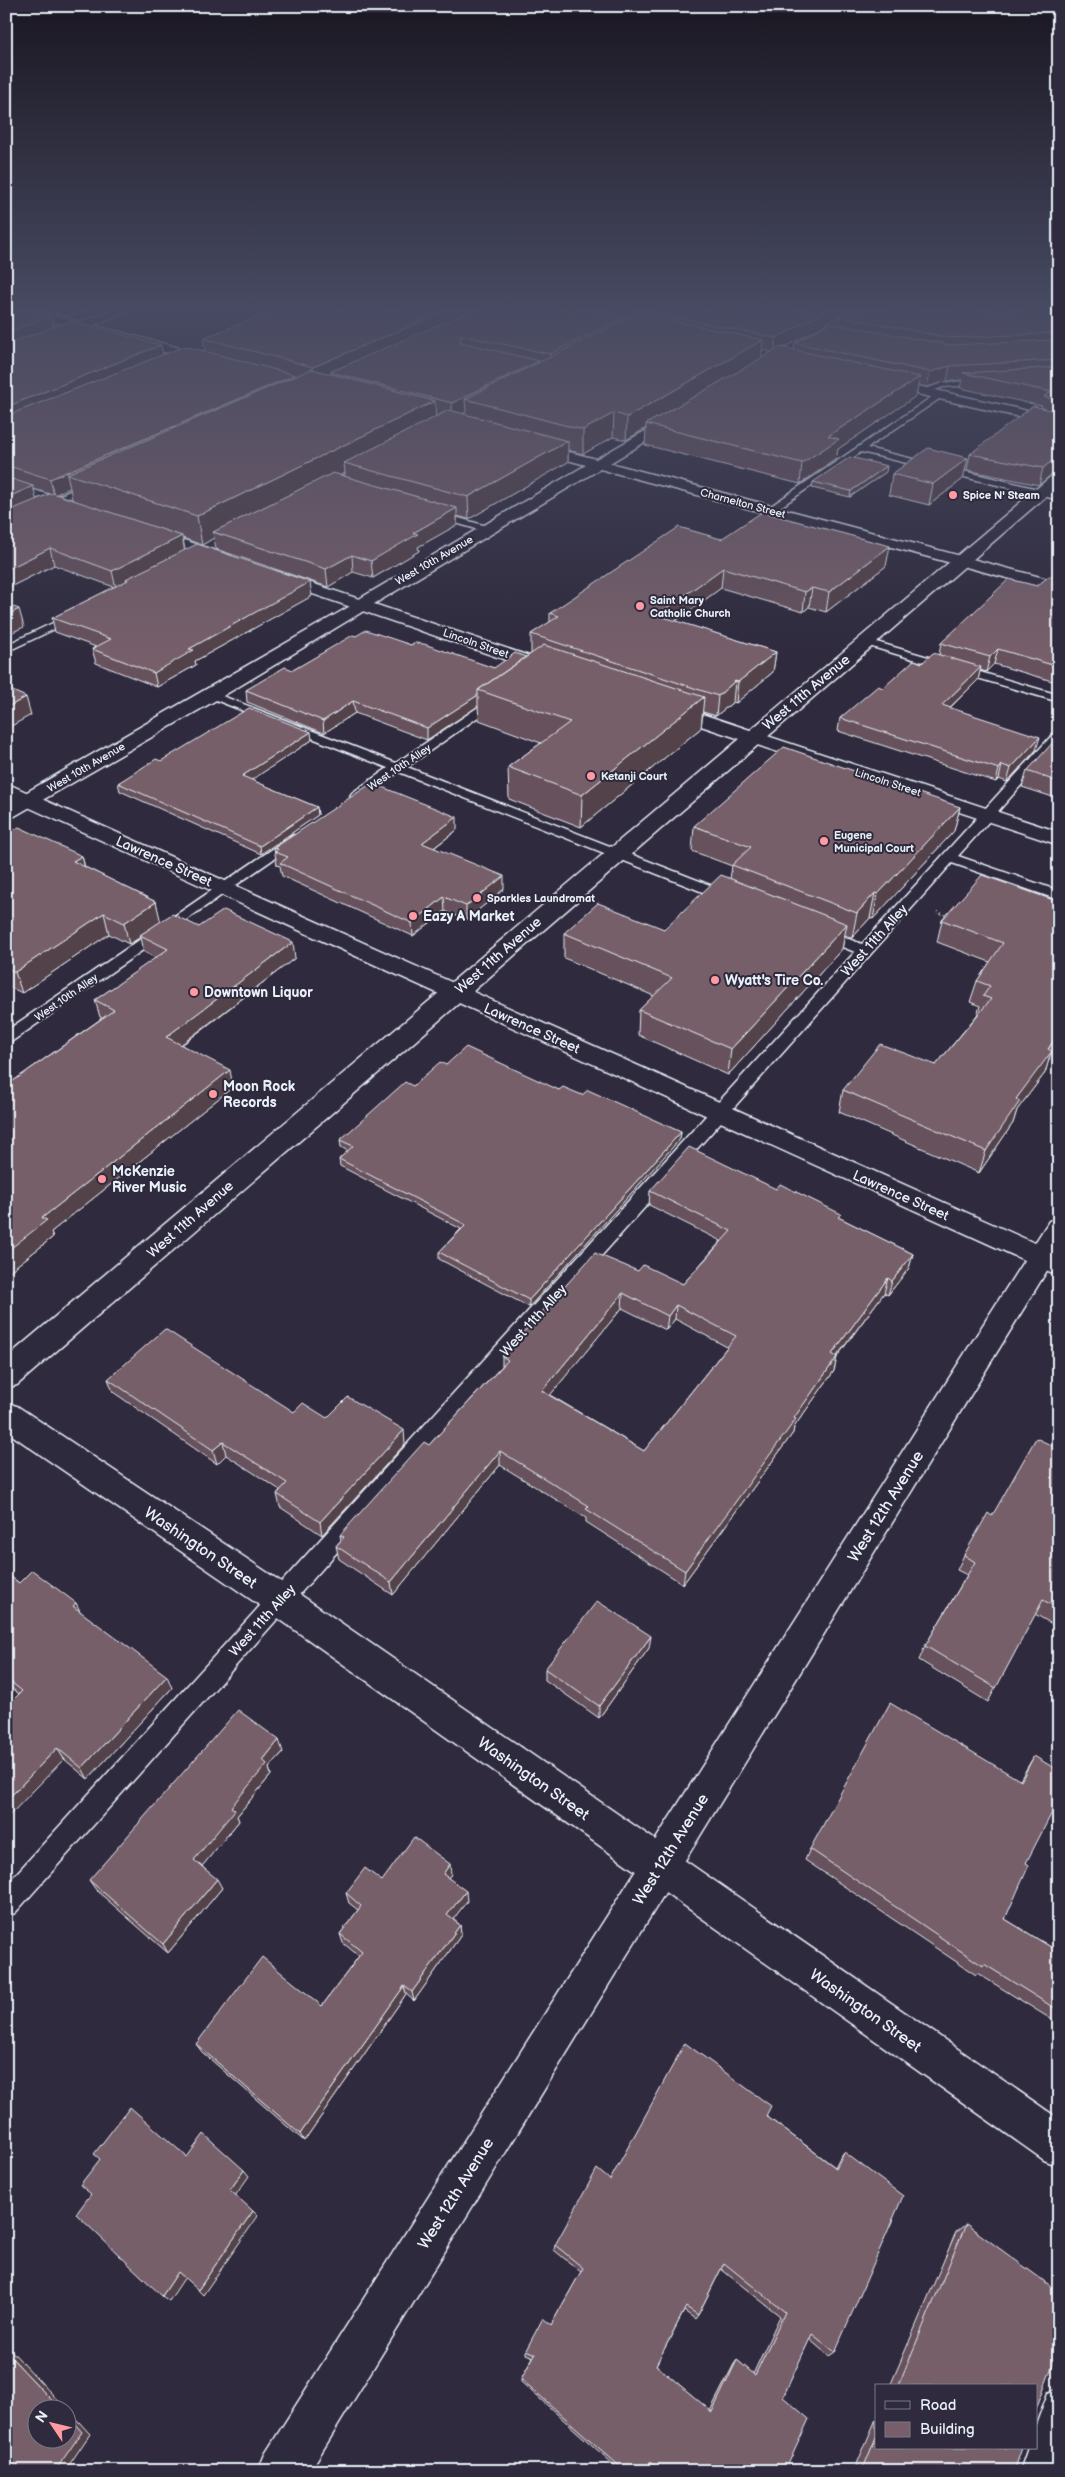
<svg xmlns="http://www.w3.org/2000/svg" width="1065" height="2477" font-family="'Balsamiq Sans',sans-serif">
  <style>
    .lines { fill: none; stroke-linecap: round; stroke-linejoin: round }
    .service-casing { stroke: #e8f1f8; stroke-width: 3 }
    .minor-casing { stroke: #e8f1f8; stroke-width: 3 }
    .tertiary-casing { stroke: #e8f1f8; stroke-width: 3 }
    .secondary-casing { stroke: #e8f1f8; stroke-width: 3 }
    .path { stroke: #e8f1f8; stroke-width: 2.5; stroke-dasharray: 1 3; stroke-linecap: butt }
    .service { fill: #2f2a3d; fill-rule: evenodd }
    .minor { fill: #2f2a3d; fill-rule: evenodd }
    .tertiary { fill: #2f2a3d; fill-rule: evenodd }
    .secondary { fill: #2f2a3d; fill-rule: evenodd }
    .wall { fill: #66515b; stroke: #e8f1f8; fill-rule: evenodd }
    .shaded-wall { fill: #53424a; stroke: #e8f1f8 }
    .building { fill: #775e6a; stroke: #e8f1f8; fill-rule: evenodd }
    .poi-dot { fill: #ff9aa2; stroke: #2f2a3d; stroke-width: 2 }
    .labels { text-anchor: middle; stroke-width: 4; stroke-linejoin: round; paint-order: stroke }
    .far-poi-label { font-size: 11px; font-weight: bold; fill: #e8f1f8; stroke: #2f2a3d; text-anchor: start }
    .far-street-label { font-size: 11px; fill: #e8f1f8; stroke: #2f2a3d }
    .street-label { font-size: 14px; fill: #e8f1f8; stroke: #2f2a3d }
    .poi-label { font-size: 14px; font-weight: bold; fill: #e8f1f8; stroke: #2f2a3d; text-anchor: start }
    .near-street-label { font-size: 16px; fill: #e8f1f8; stroke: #2f2a3d }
  </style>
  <rect width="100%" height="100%" fill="#2f2a3d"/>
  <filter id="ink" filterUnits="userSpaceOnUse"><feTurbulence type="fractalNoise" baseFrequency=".02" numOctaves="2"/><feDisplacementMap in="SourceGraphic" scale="10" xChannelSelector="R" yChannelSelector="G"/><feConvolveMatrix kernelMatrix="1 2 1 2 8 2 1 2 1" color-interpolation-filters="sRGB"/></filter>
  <g filter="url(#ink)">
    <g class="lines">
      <g class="service-casing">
        <path id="service" d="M983 380 987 382 986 384 943 387 924 394 920 391 942 383Z
          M939 392 942 393V397L867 448 1059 494V500L861 452 773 512 765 510Z
          M434 511 490 527 492 529 487 532 431 516V512Z
          M74 613 78 614V618L6 652V645Z
          M866 639 1059 695V702L862 644 860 642Z
          M212 692 396 763 493 697H501V701L407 767 733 894 735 897 728 901 723 900 399 772 360 799H352L350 796 352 793 388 768 208 697V693Z
          M1059 731V743L958 856 1059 891V900L952 863 15 1913 6 1916V1885L855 952 817 937 815 934 817 931H827L862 944 1055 732Z
          M293 835 298 836 300 839 298 842 11 1042 6 1043V1031Z
          M1059 2389V2447L1050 2471H1020L1028 2448H1036V2425L1048 2393Z"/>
      </g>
      <g class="minor-casing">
        <path id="minor" d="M106 476 111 477 113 480 111 483 6 529V518Z
          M361 600 367 601 369 605 367 609 218 699 13 817 6 819V804Z
          M752 731 1059 832V845L745 741 743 737 745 733Z
          M1059 1218V1251L310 2471H258L265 2454 1049 1221Z"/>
      </g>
      <g class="tertiary-casing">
        <path id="tertiary" d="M15 310H33L80 322 112 310H128L126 312 93 325 214 357 216 360 210 364 82 330 6 359V351L69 326 17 312Z
          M882 378 1059 418V426L877 385 876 382 877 379Z
          M677 413 684 417 682 420 610 463 1059 582V592L600 469 374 604 553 664 556 668 553 672H541L269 579 267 576 275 571 359 599 586 465 526 449 524 446 526 443 531 442 596 459Z
          M6 481 81 505 84 508 76 513 6 490Z
          M148 528 231 556 233 559 231 562H219L143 536 140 533Z
          M666 702 759 733 761 737 759 741 752 743 659 712 657 708 659 704Z
          M6 783 1059 1254V1276L6 797Z"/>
      </g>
      <g class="secondary-casing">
        <path id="secondary" d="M1059 473V485L17 1385 6 1388V1358L1054 474Z
          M6 1403 17 1406 292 1589 1059 2119V2166L1044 2160 268 1611 6 1431Z"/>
      </g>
      <path class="path" d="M937 912 950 917"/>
      <use href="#service" class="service"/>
      <use href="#minor" class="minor"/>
      <use href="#tertiary" class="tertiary"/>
      <use href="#secondary" class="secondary"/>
    </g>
    <path class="wall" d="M6 310H87L67 317 47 312 48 315 51 316 54 327 163 354 205 351 203 338 277 310H1059V471L1053 473 1039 485 967 470 970 454 1042 408V406L960 388 962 380 947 381 927 387 918 385 916 396 838 449 836 459 800 484 645 445 646 428 626 440 613 437 583 454 568 450V462L469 519 457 516V525L418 547 419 551 373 578 353 572 328 587 216 549 214 538 202 545 183 538 185 550 312 596 195 661 196 665 157 687 96 663 92 649 96 647 55 632 52 618 114 587 54 565 6 589ZM839 310 847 312 839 316 838 324 795 343 794 350 784 347 838 317ZM762 350 772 352 761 358ZM345 473V477L340 475 343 474ZM70 488 72 499 56 494ZM34 489 50 494 36 499Z
      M886 472 850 497 812 488 813 482Z
      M892 474 963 479 929 505 889 495Z
      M721 539 886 566 826 612 809 607 803 612 721 588 676 621 776 652 773 672 736 703 733 702 716 716 703 712 701 728 581 827 509 799 508 767 541 743 479 720 478 706 427 740 355 713 324 733 247 702 246 690 293 670 356 636 411 645 494 668 526 657 531 654V634L550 622V613Z
      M1059 574V683L994 664 986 672 980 670 978 680 950 708 1036 750 1007 782 999 779 996 782 838 731 840 718 883 688 922 663 939 655 941 643 1058 578Z
      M312 740 251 780 317 807 318 815 261 854 120 791 118 783 161 761Z
      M1059 740V799L1022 787 1027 771Z
      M960 807 954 831 873 919 870 918 852 938 845 935 842 949 728 1075 638 1035 639 1010 654 996 564 958V933L664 929 730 879 732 866 692 851 694 826Z
      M457 830 434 848 504 889 466 920 445 911 413 936 282 876 280 866 277 865 274 848Z
      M6 834 82 856 85 867 156 902 160 922 199 927 295 958 182 1045 233 1087 51 1232 53 1237 6 1274V1086L102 1018 100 1017 95 1000 156 958 144 952 141 937 129 944 109 934 22 993 6 985Z
      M1059 902V1043L1050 1056 1045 1073 1017 1110 1013 1123 979 1173 839 1112 843 1090 936 1065 977 1015 980 1006 970 1002 977 981 990 962 937 942 942 920Z
      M446 1065 582 1095 681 1132 680 1139 529 1307 439 1259V1252L461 1229 340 1166 339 1159 348 1151 341 1147 340 1140 413 1086Z
      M776 1189 840 1218 913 1254 909 1268 888 1295 884 1293 837 1357 834 1371 794 1427 793 1433 683 1584 586 1522V1518L500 1465 393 1595 339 1559 336 1546 341 1540 340 1535 429 1445 502 1366V1356L638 1271 683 1284 721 1241 649 1205 650 1191ZM622 1308 666 1330 675 1319 727 1347 644 1451 550 1395Z
      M108 1379 294 1412 327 1418 405 1444 322 1535 280 1507 277 1494 280 1490 226 1455 217 1464 113 1392Z
      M1059 1449V1613L1052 1624 1035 1614 988 1702 919 1660 925 1646 967 1575 957 1570 964 1555 992 1516Z
      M6 1573 19 1583 76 1603 79 1611 172 1688 88 1779 64 1759 19 1694 6 1684Z
      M649 1648 599 1718 545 1680V1669Z
      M283 1752 269 1768 271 1775 237 1816 239 1821 202 1866 222 1888 168 1953 96 1890 89 1880Z
      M1034 1756 1026 1863 1005 1919 1059 1952V2024L977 1973 976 1975 805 1860 810 1849 1020 1780Z
      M451 1874 448 1878 467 1901 453 1919 460 1925 461 1935 414 2001 406 1994 304 2141 202 2052 196 2044 322 2006 359 1956 343 1943 340 1934 358 1910 349 1903 346 1893 382 1881Z
      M766 2116 835 2167 839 2159 844 2152 835 2352 829 2356 809 2339 783 2397 785 2471H656L650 2465 647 2471H621L521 2382V2379L533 2357 526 2354V2350L551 2325 581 2272 554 2250 555 2245 610 2180ZM721 2269 780 2316 753 2374 737 2360 734 2364 710 2411 656 2365 684 2311 695 2319 698 2315Z
      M966 2224 1036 2386H890L956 2232Z
      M876 2419V2448L1014 2471H854Z"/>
    <path class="shaded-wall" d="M44 310H47L48 317 51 316 54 330 6 349V333L37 312Z
      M65 310H87L67 317Z
      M448 310H481L330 372 331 375 314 382 313 367Z
      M828 310H839L838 317 775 353 776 338Z
      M625 317V332L550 369V354Z
      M763 340 761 362 646 424V428L626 440 627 417Z
      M161 345 164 360 6 424V407Z
      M539 361V376L465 399 466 412 452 419V403Z
      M950 366 947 381 927 387 930 372Z
      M295 375 297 390 67 474 70 488 54 495 50 479Z
      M920 377 916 396 838 449 836 459 800 484 802 463 828 436Z
      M435 401 436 427 344 463 345 473 222 535 213 532 214 538 202 545 197 516Z
      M614 413 613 437 583 454V430Z
      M568 441V462L469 519 468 497Z
      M1059 456V471L1053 473 1039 485 1043 468 1057 457Z
      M968 458 963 479 929 505 933 484Z
      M887 466 886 472 850 497 851 491Z
      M33 486 37 502 6 516V498Z
      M457 508V525L418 547 419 551 373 578 371 561 413 533Z
      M182 536 185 553 126 579 127 582 116 588 112 571Z
      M890 546 886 566 826 612 829 592Z
      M50 548 54 565 6 589V570Z
      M352 555 353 572 328 587 326 569Z
      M723 568 721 588 656 635 657 615Z
      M310 582 312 596 195 661 196 665 157 687 154 673 189 649Z
      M812 588 809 607 803 612 805 592Z
      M19 609 24 627 6 635V616Z
      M998 649 994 664 986 672 990 657Z
      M776 652 773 672 736 703 738 682Z
      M981 667 978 680 939 718 942 705Z
      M735 681 733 702 716 716 718 696Z
      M478 695V706L427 740V728Z
      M26 697 31 715 6 729V708Z
      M704 697 701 728 581 827 582 795Z
      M353 701 355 713 324 733 323 721Z
      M311 732 312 740 244 785 242 776Z
      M1040 737 1036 750 1007 782 1011 768Z
      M1002 765 999 779 996 782 999 769Z
      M317 807 318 815 261 854 260 846Z
      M960 807 954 831 873 919 878 894Z
      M457 817V830L423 856 422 843Z
      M82 856 87 877 73 861Z
      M504 876V889L466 920V906Z
      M875 893 870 918 852 938 857 913Z
      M444 897 445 911 413 936 412 923Z
      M156 902 161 923 140 935 141 937 129 944 124 923Z
      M104 913 109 934 22 993 15 972Z
      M847 924 842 949 728 1075 731 1049Z
      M293 942 295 958 170 1053 166 1037Z
      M1059 1033V1043L1050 1056 1045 1073 1017 1110 1013 1123 979 1173 986 1151 1016 1099Z
      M230 1070 233 1087 51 1232 53 1237 6 1274V1252L42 1218Z
      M681 1132 680 1139 529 1307V1300Z
      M913 1254 909 1268 888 1295 892 1281Z
      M888 1278 884 1293 828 1368 832 1354Z
      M623 1293 622 1308 542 1405V1391Z
      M676 1305 675 1319 666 1330 668 1316Z
      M837 1357 834 1371 794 1427 793 1433 683 1584 685 1571Z
      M404 1430 405 1444 322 1535 320 1522Z
      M223 1442 226 1455 217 1464 213 1450Z
      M500 1451V1465L393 1595 391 1582Z
      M76 1603 82 1615 73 1606Z
      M651 1636 649 1648 599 1718V1706Z
      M167 1676 172 1688 88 1779 82 1768Z
      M279 1740 283 1752 269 1768 271 1775 237 1816 239 1821 199 1870 194 1860 231 1807 263 1760Z
      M57 1748 64 1759 6 1819V1801Z
      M450 1864 451 1874 444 1884 443 1874Z
      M217 1879 222 1888 168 1953 163 1944Z
      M466 1891 467 1901 449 1925 447 1915Z
      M460 1925 461 1935 414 2001 412 1992Z
      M404 1986 406 1994 304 2141 300 2134Z
      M244 2170 249 2176 235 2196 230 2190Z
      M253 2211 258 2216 203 2295 198 2290Z
      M178 2272 185 2277 169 2301 162 2296Z
      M6 2345 67 2410H61L6 2352Z
      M68 2410 90 2434 65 2471H55L68 2416Z"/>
    <path class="building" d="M6 310H44L37 312 51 316 6 333Z
      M277 310H448L313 367 203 338Z
      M473 310H590L625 317 550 354 460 335 461 342 539 361 452 403 330 372Z
      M641 310H828L776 338Z
      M851 310H1059V333L950 338 839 316Z
      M639 313 763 340 627 417 614 413 583 430 465 399Z
      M71 321 161 345 6 407V344Z
      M829 323 950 345 1059 340V360L950 366 930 372 795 343Z
      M185 346 295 375 50 479 6 465V416Z
      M781 347 920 377 828 436 839 439 802 463 646 424Z
      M1059 367V401L1044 397 1051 392 963 373Z
      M312 369 435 401 197 516 67 474Z
      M1033 406 1059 412V456L1057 457 1043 468 970 454Z
      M449 410 568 441 468 497 344 463Z
      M928 448 968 458 933 484 892 474Z
      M850 457 887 466 851 491 813 482Z
      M333 473 457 508 413 533 418 534 371 561 352 555 326 569 213 532Z
      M6 477 33 486 6 498Z
      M52 493 182 536 112 571 50 548 6 570V512Z
      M762 512 890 546 829 592 812 588 805 592 723 568 657 615 776 652 738 682 735 681 718 696 531 634 559 616 550 613 679 527 721 539Z
      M197 544 310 582 189 649 194 650 154 673 92 649 111 639 52 618 128 580 126 579Z
      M1049 576 1059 578V667L998 649 990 657 941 643 1009 579 1037 586Z
      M6 604 19 609 6 616Z
      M366 630 411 645 415 643 424 644 494 668 515 653 526 657 478 690V695L427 728 353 701 323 721 246 690 285 667 293 670 353 635 356 636Z
      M544 645 704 697 582 795 508 767 570 722 478 690Z
      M933 653 981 667 942 705 1040 737 1011 768 1002 765 999 769 840 718 878 686 883 688 914 660 922 663Z
      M6 688 26 697 6 708Z
      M249 708 311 732 242 776 317 807 260 846 118 783 156 759 161 761Z
      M1056 739 1059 740V782L1027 771Z
      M784 747 960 807 878 894 875 893 857 913 732 865 751 847 694 826Z
      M372 783 457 817 422 843 504 876 466 906 444 897 412 923 280 863 288 857 275 852 278 849 274 848Z
      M19 827 82 856 73 861 156 902 124 923 104 913 15 972 6 968V834Z
      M721 875 847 924 731 1049 639 1010 672 978 564 933 598 903 664 929Z
      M982 875 1059 902V1033L1048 1049 1052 1051 1016 1099 1020 1101 986 1151 843 1090 880 1044 936 1065 991 999 983 996 990 986 977 981 1003 943 942 920Z
      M224 910 293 942 166 1037 230 1070 42 1218 47 1220 6 1252V1086L114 1010 95 1000 168 949 140 935 172 914 199 927Z
      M466 1047 559 1090 563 1087 582 1095 588 1090 681 1132 529 1300 439 1252 466 1225 339 1159 353 1146 340 1140 405 1082 413 1086 440 1062 446 1065Z
      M689 1147 776 1189 780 1184 841 1214 838 1217 913 1254 892 1281 888 1278 832 1354 837 1357 794 1418 796 1419 685 1571 586 1509 589 1506 500 1451 391 1582 336 1546 344 1537 340 1535 424 1442 429 1445 508 1360 502 1356 595 1253 638 1271 643 1265 683 1284 731 1231 650 1191ZM623 1293 668 1316 676 1305 736 1336 644 1451 542 1391Z
      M165 1329 294 1412 303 1403 327 1418 348 1397 404 1430 320 1522 277 1494 287 1483 223 1442 213 1450 108 1379Z
      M1036 1438 1059 1449V1609L1043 1600 996 1688 925 1646 975 1562 964 1555 988 1513 992 1516Z
      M32 1570 76 1603 73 1606 167 1676 82 1768 57 1748 6 1801V1707L22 1691 6 1678V1573L19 1583Z
      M597 1601 651 1636 599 1706 545 1669Z
      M890 1703 1021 1781 1034 1756 1059 1771V1799L1026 1863 1029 1865 1005 1919 1059 1952V2011L984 1964 983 1966 810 1849Z
      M238 1710 279 1740 263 1760 267 1764 231 1807 235 1810 194 1860 217 1879 163 1944 89 1880Z
      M414 1837 450 1864 443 1874 466 1891 447 1915 460 1925 412 1992 404 1986 300 2134 196 2044 262 1957 322 2006 362 1952 340 1934 361 1906 346 1893 365 1868 382 1881Z
      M685 2043 771 2106 766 2116 836 2168 844 2152 903 2196 835 2352 812 2334 783 2397 809 2419 785 2471H661L651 2462 647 2471H625L521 2379 535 2354 526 2350 543 2318 551 2325 583 2268 555 2245 597 2169 610 2180ZM724 2263 785 2312 755 2375 737 2360 712 2412 656 2365 686 2307 698 2315Z
      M130 2107 187 2157 204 2134 244 2170 230 2190 253 2211 198 2290 178 2272 162 2296 76 2214 91 2194 80 2185 100 2159 94 2154Z
      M966 2224 1059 2292V2348L1036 2409V2386H898Z
      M6 2352 61 2410H38V2440H68V2416L82 2432 55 2471H6Z
      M876 2437V2448H1022L1014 2471H862Z"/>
  </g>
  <linearGradient id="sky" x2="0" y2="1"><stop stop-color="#1a1722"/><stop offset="0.47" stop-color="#474a62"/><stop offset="1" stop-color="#474a62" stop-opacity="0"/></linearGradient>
  <rect width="1065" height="656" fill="url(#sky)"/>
  <g class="poi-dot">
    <circle cx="953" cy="495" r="5"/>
    <circle cx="640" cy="606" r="5"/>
    <circle cx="591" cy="776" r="5"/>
    <circle cx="824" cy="841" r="5"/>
    <circle cx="477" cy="898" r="5"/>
    <circle cx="413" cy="916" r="5"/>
    <circle cx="715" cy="980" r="5"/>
    <circle cx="194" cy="992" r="5"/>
    <circle cx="213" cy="1094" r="5"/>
    <circle cx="102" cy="1179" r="5"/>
  </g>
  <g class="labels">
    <g class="far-poi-label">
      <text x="963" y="499">Spice N' Steam</text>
      <text x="650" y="604">Saint Mary<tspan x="650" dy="13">Catholic Church</tspan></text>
      <text x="601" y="780">Ketanji Court</text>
      <text x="834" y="839">Eugene<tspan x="834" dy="13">Municipal Court</tspan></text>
      <text x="487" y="902">Sparkles Laundromat</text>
    </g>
    <g class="far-street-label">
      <text transform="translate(743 503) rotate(15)" y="4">Charnelton Street</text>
      <text transform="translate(434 560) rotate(-30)" y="4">West 10th Avenue</text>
      <text transform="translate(476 643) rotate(19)" y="4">Lincoln Street</text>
      <text transform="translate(86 767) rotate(-30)" y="4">West 10th Avenue</text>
      <text transform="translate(399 767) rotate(-34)" y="4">West 10th Alley</text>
      <text transform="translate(888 782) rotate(18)" y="4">Lincoln Street</text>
      <text transform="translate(66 997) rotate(-35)" y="4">West 10th Alley</text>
    </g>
    <g class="street-label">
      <text transform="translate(806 692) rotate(-40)" y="5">West 11th Avenue</text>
      <text transform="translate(164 861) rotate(24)" y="5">Lawrence Street</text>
      <text transform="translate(874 940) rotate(-48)" y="5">West 11th Alley</text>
      <text transform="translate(498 955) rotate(-41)" y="5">West 11th Avenue</text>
      <text transform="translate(532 1028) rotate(24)" y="5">Lawrence Street</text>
      <text transform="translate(901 1195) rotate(24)" y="5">Lawrence Street</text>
      <text transform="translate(190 1219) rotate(-41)" y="5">West 11th Avenue</text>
      <text transform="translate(533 1320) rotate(-48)" y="5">West 11th Alley</text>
      <text transform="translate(262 1620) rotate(-48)" y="5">West 11th Alley</text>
    </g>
    <g class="poi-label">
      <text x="423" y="921">Eazy A Market</text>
      <text x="725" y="985">Wyatt's Tire Co.</text>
      <text x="204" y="997">Downtown Liquor</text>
      <text x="223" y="1091">Moon Rock<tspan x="223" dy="16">Records</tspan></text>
      <text x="112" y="1176">McKenzie<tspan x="112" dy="16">River Music</tspan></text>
    </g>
    <g class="near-street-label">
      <text transform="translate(885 1506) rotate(-58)" y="6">West 12th Avenue</text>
      <text transform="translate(201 1547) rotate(34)" y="6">Washington Street</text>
      <text transform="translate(534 1778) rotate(35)" y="6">Washington Street</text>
      <text transform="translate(670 1849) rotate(-58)" y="6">West 12th Avenue</text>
      <text transform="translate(866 2010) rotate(35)" y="6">Washington Street</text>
      <text transform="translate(455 2193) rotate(-58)" y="6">West 12th Avenue</text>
    </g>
  </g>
  <rect width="1065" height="2477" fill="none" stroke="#2f2a3d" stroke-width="25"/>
  <rect x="12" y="12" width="1040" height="2452" fill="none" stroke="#e8f1f8" stroke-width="2" filter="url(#ink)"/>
  <rect x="875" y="2384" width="162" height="65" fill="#2f2a3d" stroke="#797a88"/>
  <rect x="885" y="2401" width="25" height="8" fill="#2f2a3d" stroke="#797a88"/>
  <text x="920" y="2410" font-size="15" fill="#e8f1f8">Road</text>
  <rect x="885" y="2422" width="25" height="15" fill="#775e6a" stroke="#797a88"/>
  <text x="920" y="2434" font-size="15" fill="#e8f1f8">Building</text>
  <g transform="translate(52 2424) rotate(305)"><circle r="24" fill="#2f2a3d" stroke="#797a88"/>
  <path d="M0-4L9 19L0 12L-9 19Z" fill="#ff9aa2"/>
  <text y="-8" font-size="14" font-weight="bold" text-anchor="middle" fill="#e8f1f8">N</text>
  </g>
</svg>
